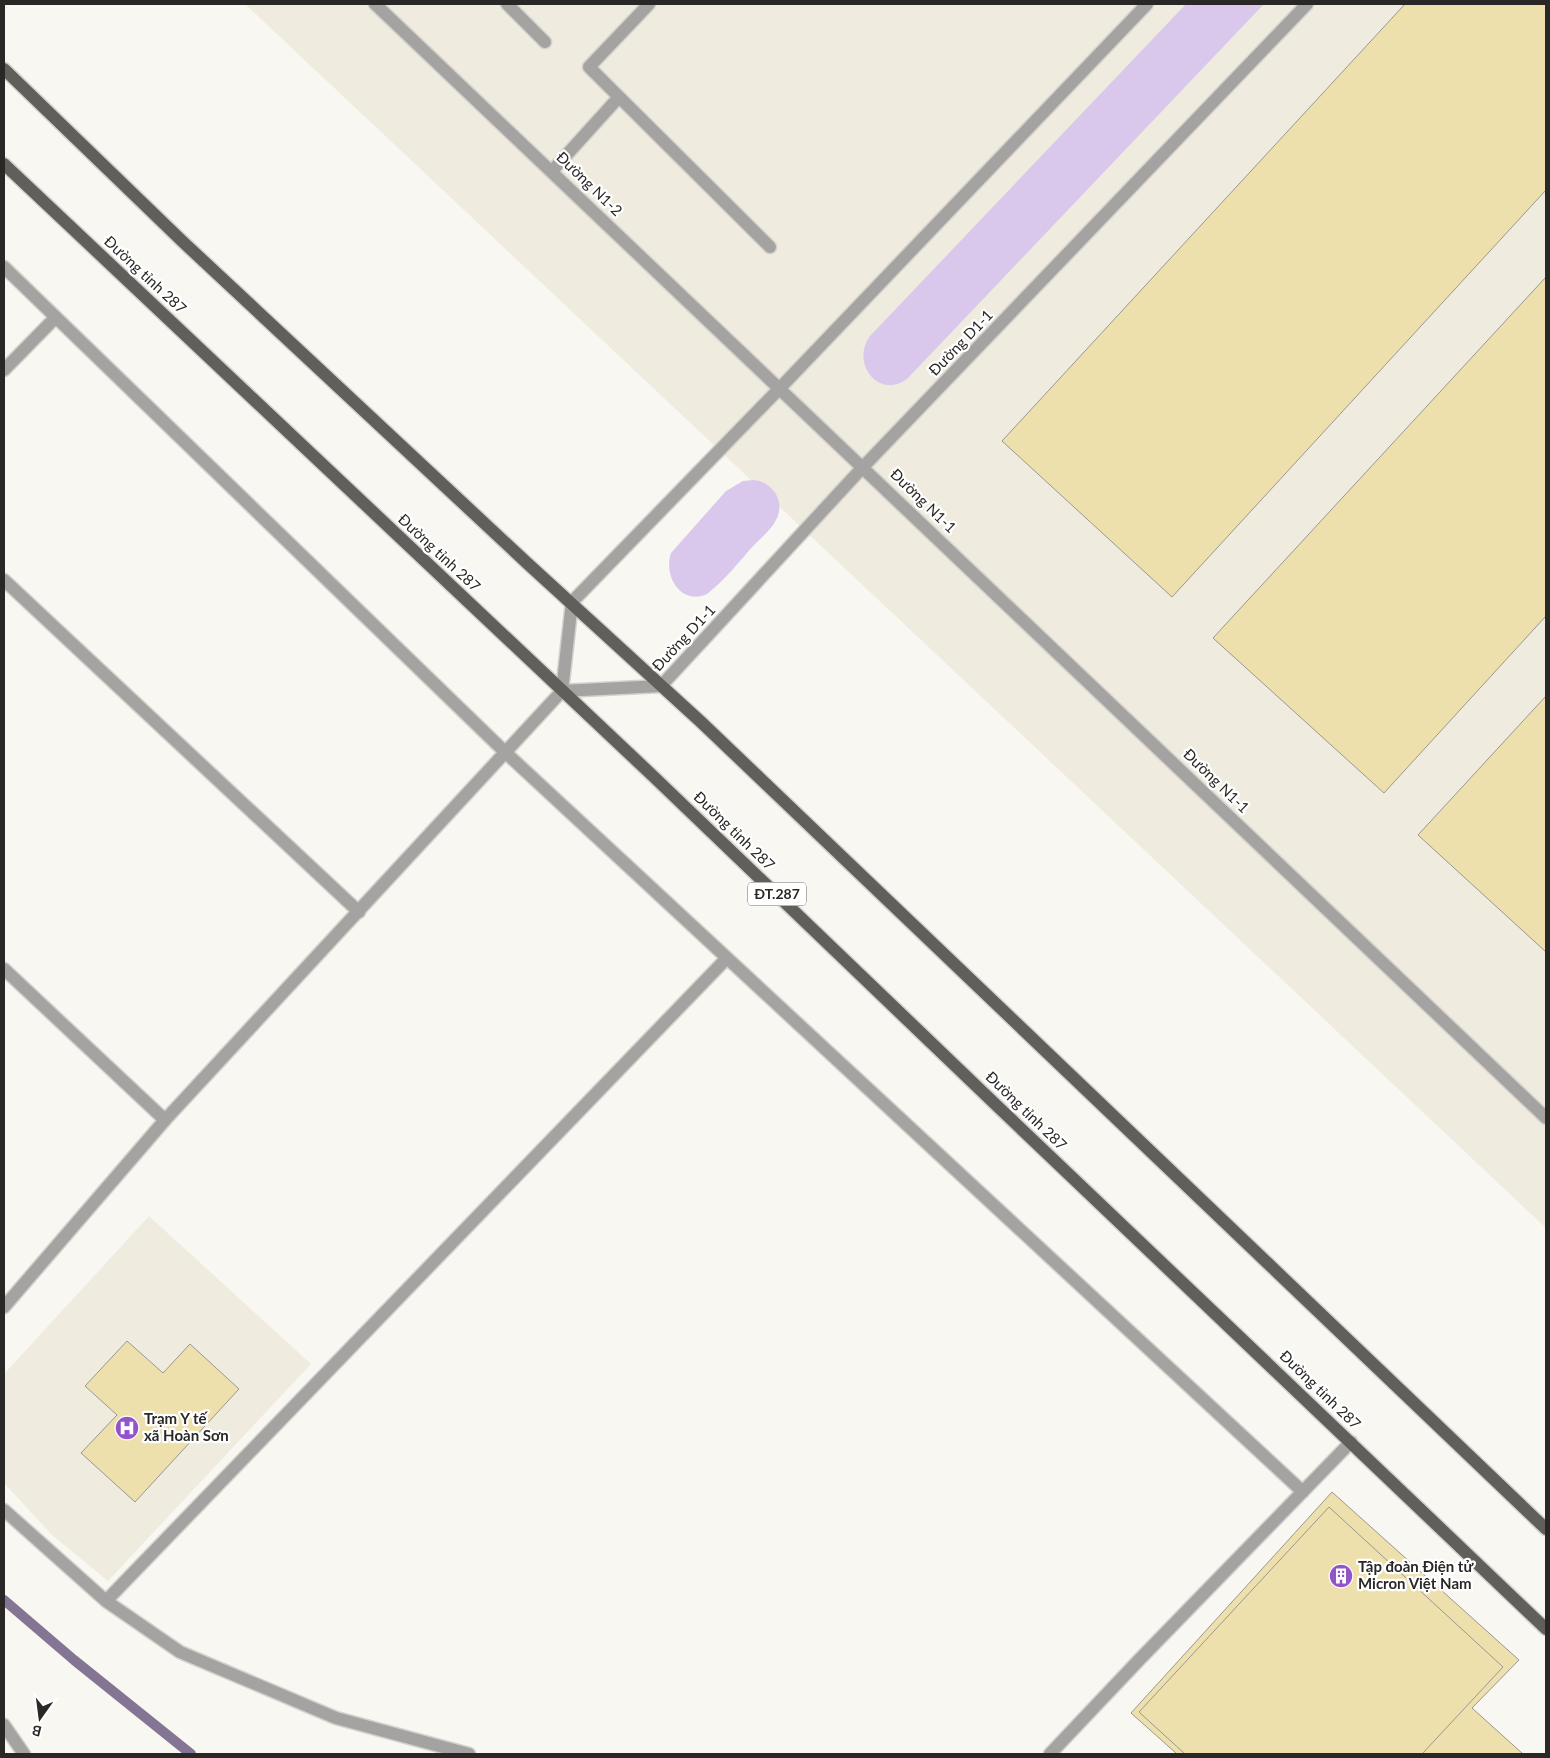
<svg xmlns="http://www.w3.org/2000/svg" width="1550" height="1758" font-family="Lato,sans-serif">
  <style>
    .built { fill: #efecdf }
    .green { fill: #d9c8eb }
    .lines { fill: none; stroke-linecap: round; stroke-linejoin: round }
    .stream { stroke: #857594; stroke-width: 10 }
    .building { fill: #eee0ad; stroke: #989792 }
    .service-casing { stroke: #d3d2cd; stroke-width: 15 }
    .minor-casing { stroke: #d3d2cd; stroke-width: 15 }
    .tertiary-casing { stroke: #d3d2cd; stroke-width: 15 }
    .primary-casing { stroke: #d3d2cd; stroke-width: 15 }
    .service { stroke: #a4a3a1; stroke-width: 12 }
    .minor { stroke: #a4a3a1; stroke-width: 12 }
    .tertiary { stroke: #a4a3a1; stroke-width: 12 }
    .primary { stroke: #605f5b; stroke-width: 12 }
    .labels { text-anchor: middle; stroke-width: 4.5; stroke-linejoin: round; paint-order: stroke }
    .shield { fill: #fff; stroke: #696867; stroke-width: 1 }
    .shield-label { font-size: 14px; font-weight: bold; fill: #292826 }
    .street-label { font-size: 15px; fill: #292826; stroke: #fff }
    .poi-label { font-size: 15px; font-weight: bold; fill: #292826; stroke: #fff; text-anchor: start }
  </style>
  <rect width="100%" height="100%" fill="#f8f7f2"/>
  <path class="built" d="M245 4H1546V1228Z
    M149 1216 311 1364 108 1581 53 1536 4 1483V1374Z"/>
  <path class="green" d="M1186 4H1264L907 379C879 400 850 363 870 336Z
    M754 480C773 482 786 502 776 520 771 530 761 538 753 546 739 562 724 581 707 594 681 606 663 576 671 553L726 491 743 481Z"/>
  <g class="lines">
    <path class="stream" d="M4 1600 74 1660 191 1754"/>
  </g>
  <path class="building" d="M1405 4H1546V190L1172 597 1002 441Z
    M1546 277V616L1384 793 1213 638Z
    M1546 696V952L1418 835Z
    M127 1341 163 1373 190 1344 239 1389 135 1502 81 1453 117 1415 85 1386Z
    M1332 1492 1519 1660 1472 1708 1523 1754H1177L1131 1713Z
    M1329 1507 1503 1667 1422 1754H1185L1139 1712Z"/>
  <g class="lines">
    <g class="service-casing">
      <path id="service" d="M507 4 545 42
        M649 4 589 67 770 247
        M552 171 619 97"/>
    </g>
    <g class="minor-casing">
      <path id="minor" d="M375 4 1546 1118
        M4 267 506 753 1303 1492
        M4 370 56 317
        M4 580 359 912
        M4 969 165 1120
        M4 1510 106 1601 180 1652 336 1718 469 1754
        M106 1601 727 958
        M1050 1754 1139 1660 1351 1442"/>
    </g>
    <g class="tertiary-casing">
      <path id="tertiary" d="M562 691 661 686 863 467 1307 4
        M562 691 572 602 780 388 1147 4
        M4 1307 165 1120 562 691
        M4 1725 24 1754"/>
    </g>
    <g class="primary-casing">
      <path id="primary" d="M4 69 182 241 527 563 701 722 1546 1529
        M4 164 654 777 993 1102 1546 1629"/>
    </g>
    <use href="#service" class="service"/>
    <use href="#minor" class="minor"/>
    <use href="#tertiary" class="tertiary"/>
    <use href="#primary" class="primary"/>
  </g>
  <defs>
    <g id="hospital-disc" transform="scale(1.25)"><circle r="9.5" fill="#9353c9" stroke="#fff"/><path d="M-5-5h3v3.5h4V-5h3V5h-3V1.5h-4V5h-3Z" fill="#fff"/></g>
    <g id="building-disc" transform="scale(1.25)"><circle r="9.5" fill="#9353c9" stroke="#fff"/><path d="M-4-6H4V6H1V3H-1V6H-4ZM-2.5-4.3h1.7v1.8h-1.7ZM.8-4.3h1.7v1.8H.8ZM-2.5-1h1.7V.8h-1.7ZM.8-1h1.7V.8H.8Z" fill="#fff"/></g>
  </defs>
  <g fill-rule="evenodd">
    <use href="#hospital-disc" x="127" y="1428"/>
    <use href="#building-disc" x="1341" y="1576"/>
  </g>
  <g class="labels">
    <rect class="shield" x="748" y="882.5" width="58" height="23" rx="4"/>
    <g class="shield-label">
      <text x="777" y="899">ĐT.287</text>
    </g>
    <g class="street-label">
      <text transform="translate(589 184) rotate(44)" y="5">Đường N1-2</text>
      <text transform="translate(145 275) rotate(43)" y="5">Đường tỉnh 287</text>
      <text transform="translate(961 343) rotate(-46)" y="5">Đường D1-1</text>
      <text transform="translate(923 501) rotate(44)" y="5">Đường N1-1</text>
      <text transform="translate(439 553) rotate(43)" y="5">Đường tỉnh 287</text>
      <text transform="translate(684 638) rotate(-47)" y="5">Đường D1-1</text>
      <text transform="translate(1216 781) rotate(44)" y="5">Đường N1-1</text>
      <text transform="translate(734 831) rotate(44)" y="5">Đường tỉnh 287</text>
      <text transform="translate(1026 1111) rotate(44)" y="5">Đường tỉnh 287</text>
      <text transform="translate(1320 1390) rotate(44)" y="5">Đường tỉnh 287</text>
    </g>
    <g class="poi-label">
      <text x="144" y="1424">Trạm Y tế<tspan x="144" dy="17">xã Hoàn Sơn</tspan></text>
      <text x="1358" y="1572">Tập đoàn Điện tử<tspan x="1358" dy="17">Micron Việt Nam</tspan></text>
    </g>
  </g>
  <rect width="1550" height="1758" fill="none" stroke="#292826" stroke-width="10"/>
  <g transform="translate(40 1718) rotate(194)" stroke="#ffffff" stroke-width="4" paint-order="stroke">
  <path d="M0-4L9 19L0 12L-9 19Z" fill="#292826"/>
  <text y="-8" font-size="14" font-weight="bold" text-anchor="middle" fill="#292826">B</text>
  </g>
</svg>
